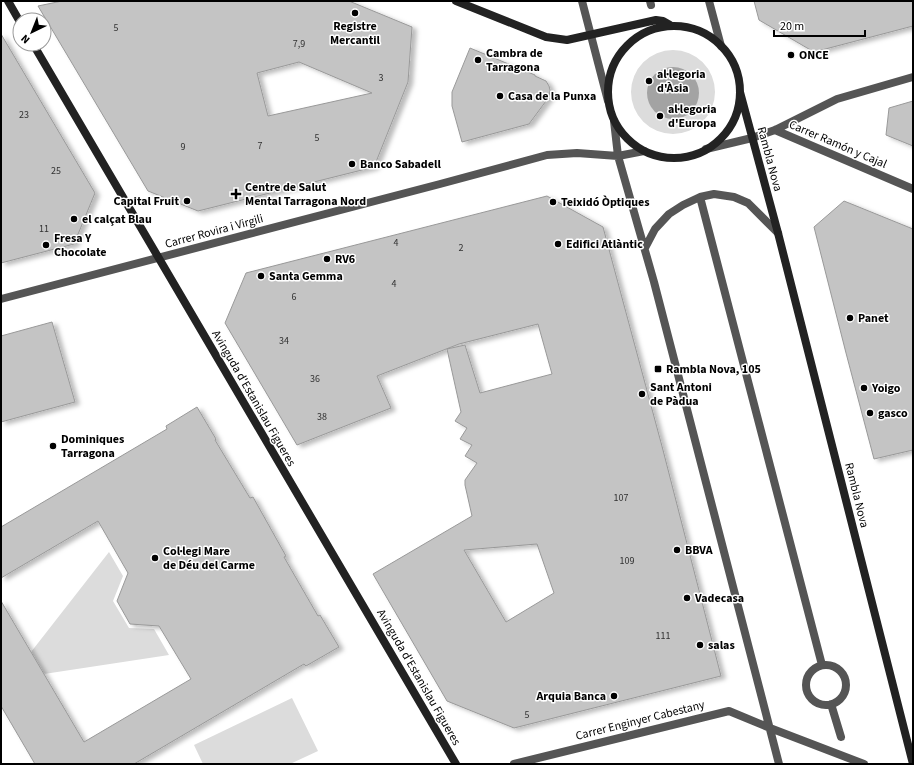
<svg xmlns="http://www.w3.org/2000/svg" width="914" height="765" font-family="'Source Sans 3',sans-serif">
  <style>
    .green { fill: #dcdcdc }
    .water { fill: #a3a3a3 }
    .building { fill: #c4c4c4; stroke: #999; fill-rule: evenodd; filter: url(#shadow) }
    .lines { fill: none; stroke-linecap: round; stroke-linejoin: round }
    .street { stroke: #555; stroke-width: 8 }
    .secondary { stroke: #222; stroke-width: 8 }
    .poi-dot { fill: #000; stroke: #fff; stroke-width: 1.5 }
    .labels { text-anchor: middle; stroke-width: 3; stroke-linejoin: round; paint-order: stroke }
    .number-label { font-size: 10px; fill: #313131 }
    .poi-label { font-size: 12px; font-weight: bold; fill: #000; stroke: #fff; text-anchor: start }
    .street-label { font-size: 12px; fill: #000; stroke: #fff }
  </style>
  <defs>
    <filter id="shadow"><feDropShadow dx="4.5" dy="2.5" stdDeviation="2" flood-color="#0004"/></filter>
  </defs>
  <rect width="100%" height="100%" fill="#fff"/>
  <path class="green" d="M631 92a42 42 0 1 1 84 0a42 42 0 1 1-84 0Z
    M109 552 123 576 113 601 129 628 154 629 169 655 44 674 31 652Z
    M292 698 318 751 290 764H203L194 745Z"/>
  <path class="water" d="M647 93a26 26 0 1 1 52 0a26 26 0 1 1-52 0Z"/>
  <path class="building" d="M62 1H349L412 27 408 82 374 167 198 211 148 191 38 6ZM299 62 372 93 268 116 257 73Z
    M754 1H913V26L814 52 759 20Z
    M1 34 95 193 74 244 1 263Z
    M470 48 535 75V76L546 81 549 86 550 90 549 97 529 124 462 142 452 106V92Z
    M913 101V146L886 135 889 108Z
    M547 196 603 227 663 450 721 676 514 728 447 701 373 574 472 516 465 485V480L477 463 465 456 472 445 460 439 467 428 455 421 461 412 447 349 465 345 480 393 552 374 538 324 459 344 377 376 391 408 297 445 225 323 246 273ZM537 544 554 593 506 622 464 550Z
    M844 201 913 229V450L874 459 846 353 814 227Z
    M52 322 75 402 1 422V336Z
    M197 407 216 439 215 440 250 498 253 497 286 556 284 557 318 616 320 615 339 647 306 666 304 664 134 764H35L1 706V601L84 742 191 679 159 626 130 624 117 601 128 573 98 521 1 578V527L167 429 166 426Z"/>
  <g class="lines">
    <path class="street" d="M582 1 608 101
      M650 1 651 5
      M709 1 721 46
      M614 121 618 156 654 282 779 764
      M775 130 913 189
      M706 149 752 138 775 130 837 99 913 77
      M700 197 822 665
      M645 248 655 229 669 214 683 205 700 197 714 194 734 197 748 203 778 233
      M1 299 440 184 547 155 577 153 618 156 644 151
      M806 685a20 20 0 1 1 40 0a20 20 0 1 1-40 0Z
      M831 704 841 737
      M514 764 729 711 770 728 864 764"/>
    <path class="secondary" d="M8 1 20 22
      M456 1 546 37 567 40 656 20 663 21 670 25
      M608 92a66 66 0 1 1 132 0a66 66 0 1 1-132 0Z
      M33 44 456 764
      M740 92 778 233 913 764"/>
  </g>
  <g class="poi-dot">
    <circle cx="355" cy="13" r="4"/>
    <circle cx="791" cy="55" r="4"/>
    <circle cx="478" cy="60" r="4"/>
    <circle cx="649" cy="81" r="4"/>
    <circle cx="500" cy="96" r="4"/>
    <circle cx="660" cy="116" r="4"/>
    <circle cx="352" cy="164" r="4"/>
    <path d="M234 188h4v4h4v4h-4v4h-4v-4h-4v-4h4z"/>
    <circle cx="187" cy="201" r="4"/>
    <circle cx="553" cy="202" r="4"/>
    <circle cx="74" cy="219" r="4"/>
    <circle cx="558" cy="244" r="4"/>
    <circle cx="46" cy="245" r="4"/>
    <circle cx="327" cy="259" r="4"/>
    <circle cx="261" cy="276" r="4"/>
    <circle cx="850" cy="318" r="4"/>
    <rect x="654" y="365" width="8" height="8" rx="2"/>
    <circle cx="864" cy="388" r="4"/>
    <circle cx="642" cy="394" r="4"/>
    <circle cx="870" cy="413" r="4"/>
    <circle cx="53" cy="446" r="4"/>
    <circle cx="677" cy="550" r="4"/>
    <circle cx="155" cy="558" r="4"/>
    <circle cx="687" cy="598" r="4"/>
    <circle cx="700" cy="645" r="4"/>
    <circle cx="614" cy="696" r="4"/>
  </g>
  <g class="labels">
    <g class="number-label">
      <text x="116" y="31">5</text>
      <text x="299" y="47">7,9</text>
      <text x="381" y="81">3</text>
      <text x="24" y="118">23</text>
      <text x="317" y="141">5</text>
      <text x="260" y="149">7</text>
      <text x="183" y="150">9</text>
      <text x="56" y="174">25</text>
      <text x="44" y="232">11</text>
      <text x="396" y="246">4</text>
      <text x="461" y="251">2</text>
      <text x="394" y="287">4</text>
      <text x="294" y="300">6</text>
      <text x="284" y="344">34</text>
      <text x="315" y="382">36</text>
      <text x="322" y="420">38</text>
      <text x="621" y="501">107</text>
      <text x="627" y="564">109</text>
      <text x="663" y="639">111</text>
      <text x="527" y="718">5</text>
    </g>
    <g class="poi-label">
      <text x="355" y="30" text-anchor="middle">Registre<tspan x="355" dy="14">Mercantil</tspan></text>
      <text x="486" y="57">Cambra de<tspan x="486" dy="14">Tarragona</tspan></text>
      <text x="799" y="59">ONCE</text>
      <text x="657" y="78">al·legoria<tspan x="657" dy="14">d'Àsia</tspan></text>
      <text x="508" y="100">Casa de la Punxa</text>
      <text x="668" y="113">al·legoria<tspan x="668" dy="14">d'Europa</tspan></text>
      <text x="360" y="168">Banco Sabadell</text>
      <text x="245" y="191">Centre de Salut<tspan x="245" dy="14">Mental Tarragona Nord</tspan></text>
      <text x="179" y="205" text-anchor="end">Capital Fruit</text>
      <text x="561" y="206">Teixidó Òptiques</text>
      <text x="82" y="223">el calçat Blau</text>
      <text x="54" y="242">Fresa Y<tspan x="54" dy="14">Chocolate</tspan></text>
      <text x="566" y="248">Edifici Atlàntic</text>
      <text x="335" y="263">RV6</text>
      <text x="269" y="280">Santa Gemma</text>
      <text x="858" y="322">Panet</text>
      <text x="666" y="373">Rambla Nova, 105</text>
      <text x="650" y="391">Sant Antoni<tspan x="650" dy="14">de Pàdua</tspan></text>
      <text x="872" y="392">Yoigo</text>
      <text x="878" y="417">gasco</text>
      <text x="61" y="443">Dominiques<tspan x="61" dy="14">Tarragona</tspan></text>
      <text x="685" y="554">BBVA</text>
      <text x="163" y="555">Col·legi Mare<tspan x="163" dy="14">de Déu del Carme</tspan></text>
      <text x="695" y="602">Vadecasa</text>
      <text x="708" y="649">salas</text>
      <text x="606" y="700" text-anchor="end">Arquia Banca</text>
    </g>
    <g class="street-label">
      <text transform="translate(838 144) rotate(23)" y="4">Carrer Ramón y Cajal</text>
      <text transform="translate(770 159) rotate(75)" y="4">Rambla Nova</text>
      <text transform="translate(214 231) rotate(-15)" y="4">Carrer Rovira i Virgili</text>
      <text transform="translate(254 398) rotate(60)" y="4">Avinguda d'Estanislau Figueres</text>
      <text transform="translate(857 495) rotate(76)" y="4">Rambla Nova</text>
      <text transform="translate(419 677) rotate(60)" y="4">Avinguda d'Estanislau Figueres</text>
      <text transform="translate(640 720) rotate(-14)" y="4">Carrer Enginyer Cabestany</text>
    </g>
  </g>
  <rect width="914" height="765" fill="none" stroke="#000000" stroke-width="4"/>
  <g transform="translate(32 32) rotate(223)"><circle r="19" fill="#ffffff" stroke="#999999"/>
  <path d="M0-3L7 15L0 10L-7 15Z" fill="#000000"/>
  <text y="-6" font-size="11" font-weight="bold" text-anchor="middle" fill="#000000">N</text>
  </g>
  <path d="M774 30v6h91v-6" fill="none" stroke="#000000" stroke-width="2"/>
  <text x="780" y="30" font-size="12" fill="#000000" stroke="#ffffff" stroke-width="3" paint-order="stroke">20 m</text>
</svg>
